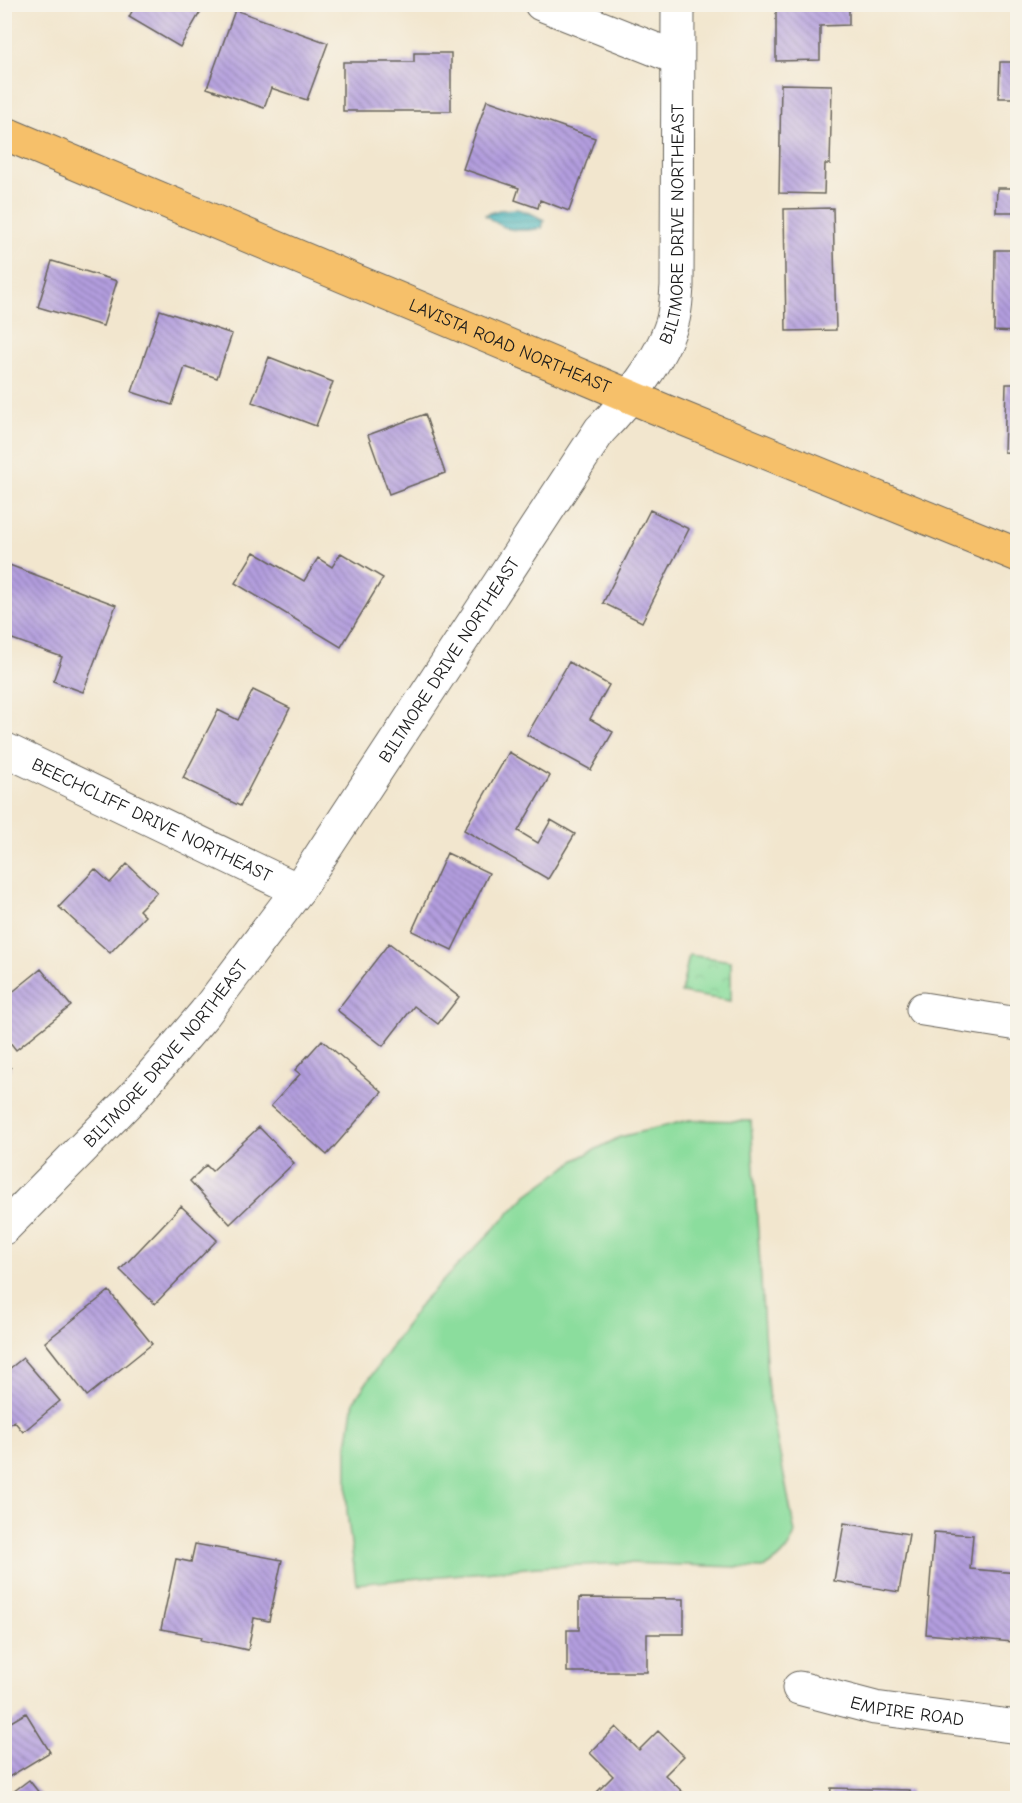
<svg xmlns="http://www.w3.org/2000/svg" width="1022" height="1803" font-family="'Comic Neue',sans-serif">
  <style>
    .park { fill: url(#park-crowns); stroke: #547c5c; stroke-width: 1.5 }
    .pitch { fill: #8bdd9d; stroke: #547c5c; stroke-width: 1.5 }
    .water { fill: url(#water-rules); stroke: #30686c; stroke-width: 1.5 }
    .building { fill: url(#building-back-hatch) }
    .lines { fill: none; stroke-linecap: round; stroke-linejoin: round }
    .minor-casing { stroke: #67635a; stroke-width: 35 }
    .major-casing { stroke: #67635a; stroke-width: 35 }
    .minor { stroke: #fff; stroke-width: 33 }
    .major { stroke: #f6c06b; stroke-width: 33 }
    .labels { text-anchor: middle; stroke-width: 5; stroke-linejoin: round; paint-order: stroke }
    .street-label { font-size: 18px; fill: #1c1c1c; stroke: #f7f3e8 }
  </style>
  <defs>
    <pattern id="park-crowns" width="20" height="18" patternUnits="userSpaceOnUse" patternTransform="scale(1.5)"><rect width="20" height="18" fill="#8bdd9d"/><path d="M2 6a3 3 0 1 1 6 0M12 15a3 3 0 1 1 6 0" fill="none" stroke="#77bd87"/></pattern>
    <pattern id="water-rules" width="6" height="5" patternUnits="userSpaceOnUse" patternTransform="scale(1.5)"><rect width="6" height="5" fill="#44b4bc"/><path d="M0 2.5h6" fill="none" stroke="#389298"/></pattern>
    <pattern id="building-back-hatch" width="6" height="6" patternUnits="userSpaceOnUse" patternTransform="scale(1.5)"><rect width="6" height="6" fill="#b29dde"/><path d="M-1 5l2 2M0 0l6 6M5-1l2 2" fill="none" stroke="#907fb3"/></pattern>
  </defs>
  <rect width="100%" height="100%" fill="#f7f3e8"/>
  <filter id="ink" filterUnits="userSpaceOnUse"><feTurbulence type="fractalNoise" baseFrequency=".0167" numOctaves="2"/><feDisplacementMap in="SourceGraphic" scale="12" xChannelSelector="R" yChannelSelector="G"/><feConvolveMatrix kernelMatrix="1 2 1 2 8 2 1 2 1" color-interpolation-filters="sRGB"/></filter>
  <filter id="wash" filterUnits="userSpaceOnUse"><feTurbulence type="fractalNoise" baseFrequency=".008" numOctaves="4" result="noise"/><feDisplacementMap in="SourceGraphic" scale="24" xChannelSelector="R" yChannelSelector="G"/><feGaussianBlur stdDeviation="1.35" result="paint"/><feColorMatrix in="noise" values="0 0 0 0 0 0 0 0 0 0 0 0 0 0 0 0 0 1.4 0 .05"/><feComposite in="paint" operator="in"/></filter>
  <g filter="url(#wash)">
    <rect width="100%" height="100%" fill="#f2e6ce"/>
    <path class="park" d="M689 955 731 961V1001L681 993Z"/>
    <path class="pitch" d="M689 1120 751 1121 768 1393 795 1533C790 1549 778 1563 762 1568L628 1563 537 1567 356 1584 347 1511V1447L354 1401 422 1302 527 1195 577 1159 620 1137Z"/>
    <path class="water" d="M517 209 530 213 544 220 542 228C517 233 505 231 485 215L499 210Z"/>
    <g id="blocks">
      <path class="building" d="M136 4H205L180 47 129 17Z
        M776 4H849V25L820 26V60L776 61Z
        M235 10 328 43 307 100 271 88 264 108 207 88Z
        M414 53H451V111H343V62H414Z
        M1000 62H1018V98H999Z
        M781 84 832 85 830 164H825L824 194 779 193Z
        M487 100 595 138 569 211 540 200 538 208 515 200 519 188 463 169Z
        M997 188H1018V212H996Z
        M833 208 836 330 786 331 784 209Z
        M995 250H1018V332L994 331Z
        M52 261 117 281 103 326 38 307Z
        M160 310 232 334 217 378 185 367 172 405 132 392Z
        M269 357 333 382 316 426 252 402Z
        M1006 384H1018V453L1004 452Z
        M425 414 445 473 389 494 368 435Z
        M650 510 689 529 642 622 603 603Z
        M254 552 304 581 318 558 332 567 341 553 383 578 341 647 235 583Z
        M4 563 116 605 83 692 53 681 62 657 4 636Z
        M569 662 609 685 590 719 613 732 591 770 527 735Z
        M253 690 290 708 240 806 183 778 218 710 238 720Z
        M509 752 550 776 518 831 538 843 551 820 575 834 548 879 464 830Z
        M447 853 489 873 452 950 412 931Z
        M127 864 157 892 139 910 145 916 110 953 59 907 95 869 110 883Z
        M389 943 459 997 438 1024 414 1006 383 1046 337 1010Z
        M41 969 71 1006 16 1050 5 1036V998Z
        M322 1040 382 1092 327 1155 271 1106 300 1074 295 1070Z
        M4 1062 11 1068 4 1075Z
        M259 1127 294 1163 230 1224 190 1181 206 1165 212 1171Z
        M181 1206 217 1240 155 1304 120 1270Z
        M109 1291 152 1344 87 1396 45 1342Z
        M23 1358 60 1401 23 1432 14 1421 4 1429V1373Z
        M844 1523 909 1534 899 1592 834 1581Z
        M934 1532 973 1535 970 1569 1018 1573 1012 1642 926 1634Z
        M195 1544 282 1560 269 1621 254 1618 248 1650 201 1640 202 1637 161 1629 176 1559 191 1562Z
        M579 1598 684 1599V1634H647V1672H567V1630H579Z
        M26 1713 50 1752 4 1780V1726Z
        M616 1727 639 1750 658 1731 684 1756 665 1775 689 1798H591L613 1776 590 1753Z
        M29 1780 43 1798H5Z
        M831 1788 910 1790V1798H830Z"/>
    </g>
  </g>
  <g filter="url(#ink)">
    <use href="#blocks" fill-opacity="0" stroke="#67635a" stroke-width="1.5"/>
    <g class="lines">
      <g class="minor-casing">
        <g id="minor">
          <path d="M541 4 677 58"/>
          <path id="s1" d="M4 749 298 890"/>
          <path d="M923 1009 1018 1024"/>
          <path id="s2" d="M4 1228 134 1096 205 1013 298 890 600 430C627 403 661 359 672 323 676 310 676 298 677 286L678 4"/>
          <path id="s3" d="M799 1688 875 1708 1018 1727"/>
        </g>
      </g>
      <g class="major-casing">
        <g id="major">
          <path id="s4" d="M4 133 667 412 1018 555"/>
        </g>
      </g>
      <use href="#minor" class="minor"/>
      <use href="#major" class="major"/>
    </g>
  </g>
  <g class="labels">
    <g class="street-label">
      <text dy="6" stroke="none"><textPath href="#s2" startOffset="1228">BILTMORE DRIVE NORTHEAST</textPath></text>
      <text dy="6" stroke="none"><textPath href="#s4" startOffset="549">LAVISTA ROAD NORTHEAST</textPath></text>
      <text dy="6" stroke="none"><textPath href="#s2" startOffset="724">BILTMORE DRIVE NORTHEAST</textPath></text>
      <text dy="6" stroke="none"><textPath href="#s1" startOffset="164">BEECHCLIFF DRIVE NORTHEAST</textPath></text>
      <text dy="6" stroke="none"><textPath href="#s2" startOffset="238">BILTMORE DRIVE NORTHEAST</textPath></text>
      <text dy="6" stroke="none"><textPath href="#s3" startOffset="111">EMPIRE ROAD</textPath></text>
    </g>
  </g>
  <rect width="1022" height="1803" fill="none" stroke="#f7f3e8" stroke-width="24"/>
</svg>
